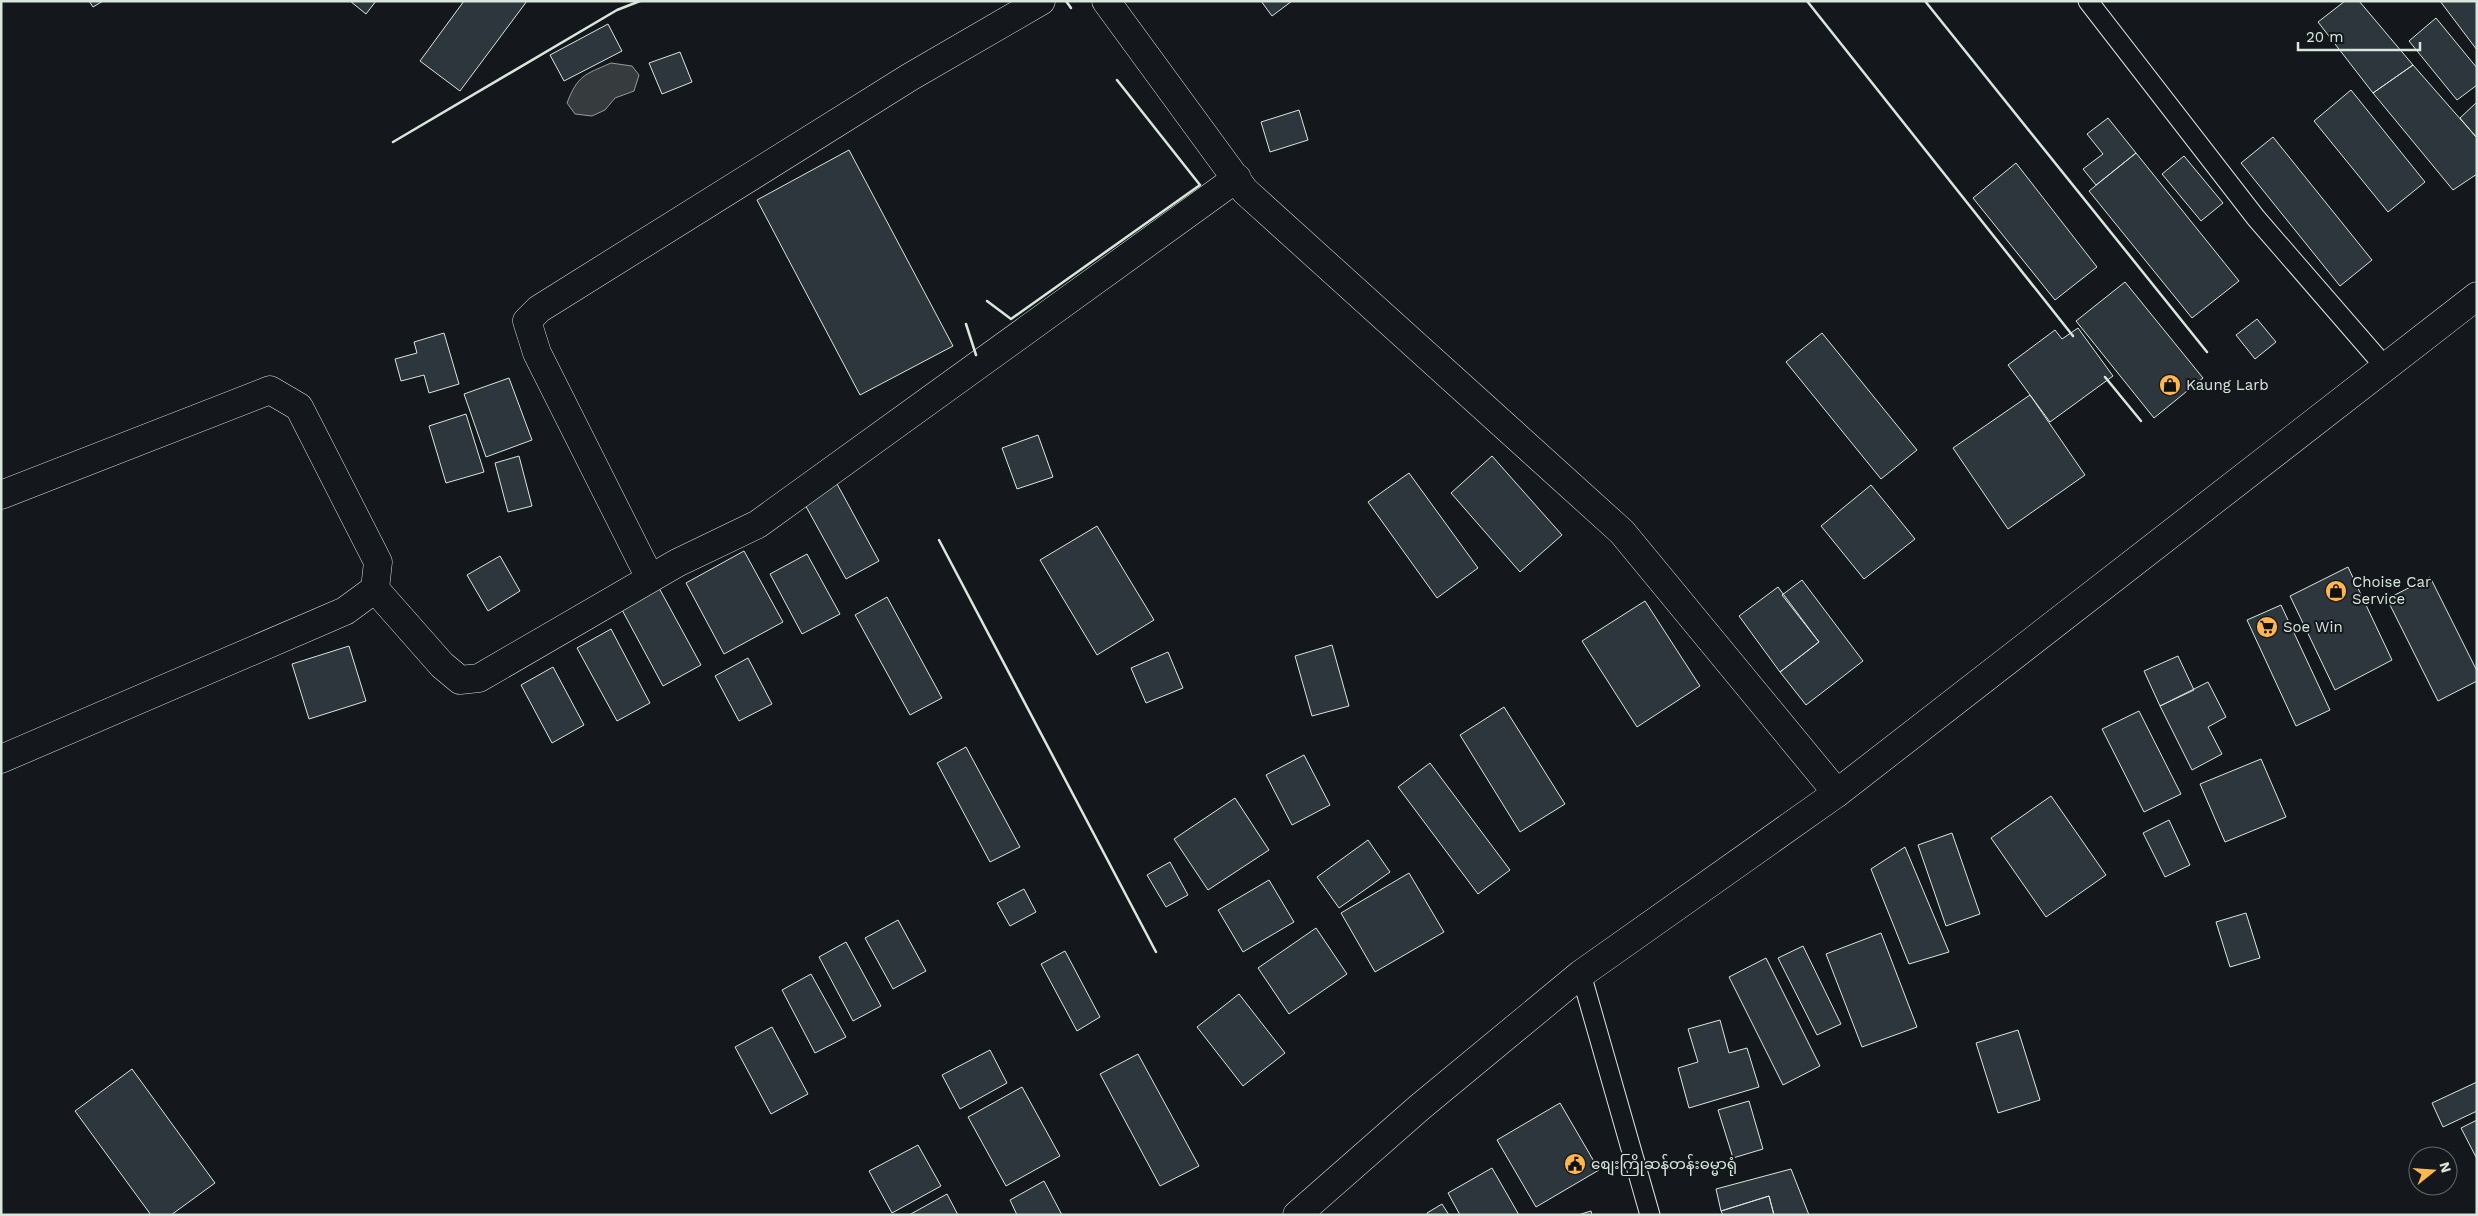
<svg xmlns="http://www.w3.org/2000/svg" width="2478" height="1216" font-family="'Work Sans','Noto Sans Myanmar',sans-serif">
  <style>
    .water { fill: #363b3e; stroke: #939e99 }
    .building { fill: #2c363c; stroke: #d8e6dc }
    .lines { fill: none; stroke-linecap: round; stroke-linejoin: round }
    .service-casing { stroke: #d8e6dc; stroke-width: 21 }
    .minor-casing { stroke: #d8e6dc; stroke-width: 29 }
    .trunk-casing { stroke: #d8e6dc; stroke-width: 29 }
    .service { stroke: #14181c; stroke-width: 19 }
    .minor { stroke: #14181c; stroke-width: 28 }
    .trunk { stroke: #14181c; stroke-width: 28 }
    .wall { stroke: #d8e6dc; stroke-width: 2.5 }
    .labels { text-anchor: middle; stroke-width: 4; stroke-linejoin: round; paint-order: stroke }
    .poi-label { font-size: 15px; fill: #d8e6dc; stroke: #14181c; text-anchor: start }
  </style>
  <rect width="100%" height="100%" fill="#14181c"/>
  <path class="water" d="M611 63 632 66 639 75 634 91 615 98 605 110 592 116 575 114 567 103C578 75 584 75 611 63Z"/>
  <path class="building" d="M89 1H103L93 7Z
    M350 1H376L366 14Z
    M464 1H527L460 91 420 61Z
    M1261 1H1292L1272 16Z
    M2345 1H2359L2413 65 2373 93 2318 22Z
    M2440 1H2477V50Z
    M2436 18 2477 68V85L2457 100 2409 41Z
    M608 24 622 51 564 81 550 55Z
    M680 52 692 82 662 94 649 63Z
    M2413 65 2477 138V174L2453 190 2373 93Z
    M2351 90 2425 182 2388 212 2314 121Z
    M2477 102V138L2460 118Z
    M1299 110 1308 140 1270 152 1261 122Z
    M2108 118 2136 153 2096 185 2083 169 2103 154 2087 134Z
    M2273 137 2372 260 2340 286 2241 163Z
    M849 150 953 346 860 395 757 200Z
    M2136 153 2239 281 2192 318 2089 191Z
    M2184 156 2223 203 2201 221 2162 174Z
    M2016 163 2097 267 2055 300 1973 198Z
    M2125 282 2203 378 2154 418 2076 321Z
    M2257 319 2276 342 2255 359 2236 335Z
    M2078 328 2113 376 2050 422 2008 365 2055 330 2062 339Z
    M444 333 459 384 429 393 424 375 401 381 395 359 417 353 414 342Z
    M1822 333 1917 450 1881 479 1786 362Z
    M509 378 532 440 486 457 464 394Z
    M2030 395 2085 475 2008 529 1953 448Z
    M466 414 484 472 446 483 429 426Z
    M1038 435 1053 477 1017 489 1002 448Z
    M519 456 532 506 508 512 495 463Z
    M1492 456 1562 535 1520 572 1451 493Z
    M1409 473 1478 568 1437 598 1368 502Z
    M836 482 879 561 846 579 803 501Z
    M1871 485 1915 539 1864 579 1821 526Z
    M1097 526 1154 620 1097 655 1040 560Z
    M744 551 783 622 724 654 686 583Z
    M807 554 840 614 802 634 770 574Z
    M500 556 520 591 488 611 467 575Z
    M2348 567 2392 660 2335 690 2290 596Z
    M2430 577 2477 671V681L2438 701 2387 599Z
    M1802 580 1863 661 1806 705 1780 672 1819 642 1782 595Z
    M1778 587 1819 642 1780 672 1739 616Z
    M659 588 701 665 663 686 621 608Z
    M887 597 942 698 910 715 855 615Z
    M1645 601 1700 686 1637 727 1582 641Z
    M2281 605 2330 710 2296 726 2247 620Z
    M611 629 650 703 617 721 577 648Z
    M1332 645 1349 706 1312 716 1295 656Z
    M349 646 366 701 309 719 292 664Z
    M1168 652 1183 688 1146 703 1131 668Z
    M2178 656 2194 690 2160 706 2144 671Z
    M748 658 772 704 739 721 715 676Z
    M553 667 584 725 552 743 521 685Z
    M2208 682 2226 717 2208 727 2222 754 2192 770 2160 706Z
    M1504 707 1565 804 1520 832 1460 735Z
    M2139 711 2181 794 2144 812 2102 729Z
    M966 747 1020 847 990 862 937 763Z
    M1304 755 1330 805 1292 825 1266 775Z
    M2261 759 2286 817 2225 842 2200 784Z
    M1430 763 1510 870 1478 894 1398 787Z
    M2051 796 2106 875 2046 917 1991 838Z
    M1235 798 1269 850 1208 890 1174 839Z
    M2169 820 2190 865 2165 877 2143 833Z
    M1952 833 1980 914 1946 926 1918 845Z
    M1368 840 1390 872 1339 908 1317 877Z
    M1905 847 1949 952 1909 964 1871 869Z
    M1170 862 1188 895 1166 907 1147 875Z
    M1409 873 1444 932 1375 972 1341 913Z
    M1269 880 1294 922 1243 952 1218 910Z
    M1024 889 1036 912 1010 926 997 903Z
    M2246 913 2260 958 2230 967 2216 922Z
    M898 920 926 971 893 989 865 938Z
    M1316 928 1347 974 1289 1014 1258 968Z
    M1881 933 1917 1027 1862 1047 1826 954Z
    M846 942 881 1006 853 1021 819 957Z
    M1803 946 1841 1024 1817 1035 1778 958Z
    M1065 951 1100 1017 1077 1031 1041 964Z
    M1766 958 1820 1066 1783 1085 1729 977Z
    M811 974 846 1037 815 1053 782 990Z
    M1239 994 1285 1053 1243 1086 1197 1027Z
    M1720 1020 1729 1053 1747 1048 1759 1087 1689 1108 1678 1068 1698 1062 1688 1029Z
    M772 1027 808 1094 771 1114 735 1047Z
    M2018 1030 2040 1100 1998 1113 1976 1043Z
    M990 1050 1007 1083 960 1109 942 1075Z
    M1138 1054 1199 1166 1160 1186 1100 1074Z
    M132 1069 215 1183 171 1215H151L75 1111Z
    M2477 1082V1111L2443 1127 2432 1103Z
    M1022 1087 1060 1156 1006 1186 968 1117Z
    M1749 1101 1763 1149 1733 1158 1718 1110Z
    M1560 1103 1599 1170 1536 1207 1497 1140Z
    M2477 1120V1159L2461 1128Z
    M918 1145 941 1186 892 1213 869 1171Z
    M1492 1168 1519 1215H1460L1448 1193Z
    M1791 1169 1809 1215H1774L1769 1196 1721 1211 1716 1189Z
    M1044 1181 1062 1215H1017L1010 1200Z
    M947 1194 958 1215H909Z
    M1769 1196 1774 1215H1723L1721 1211Z
    M1442 1204 1449 1215H1428L1427 1213Z
    M1591 1211 1592 1215H1578Z"/>
  <g class="lines">
    <g class="service-casing">
      <path id="service" d="M2088 1 2256 218 2386 368
        M1581 974 1650 1215"/>
    </g>
    <g class="minor-casing">
      <path id="minor" d="M1106 1 1245 191 1622 532 1837 793
        M1 495 270 390 299 407 378 562 375 589 442 665 460 680 479 678 677 563 758 524 1237 178
        M650 578 537 353 527 321 539 309 910 77 1041 1
        M1 759 345 611 375 589"/>
    </g>
    <g class="trunk-casing">
      <path id="trunk" d="M1297 1215 1420 1107 1581 974 1837 793 2477 296"/>
    </g>
    <use href="#service" class="service"/>
    <use href="#minor" class="minor"/>
    <use href="#trunk" class="trunk"/>
    <path class="wall" d="M1066 1 1071 8
      M1807 1 2073 336
      M1925 1 2207 352
      M393 142 617 10 640 1
      M987 301 1011 319 1200 185 1117 80
      M966 324 976 355
      M2105 377 2141 421
      M939 540 1156 952"/>
  </g>
  <defs>
    <g id="shop-disc" transform="scale(1.125)"><circle r="9.5" fill="#ffb74d" stroke="#14181c"/><path d="M-5-2.5h2.3a2.7 3.5 0 0 1 5.4 0H5L5.5 6h-11ZM-1.5-2.5h3a1.5 2.3 0 0 0-3 0Z" fill="#111"/></g>
    <g id="supermarket-disc" transform="scale(1.125)"><circle r="9.5" fill="#ffb74d" stroke="#14181c"/><path d="M-6-5.5h2.5l.6 2H6L4.5 2H-2.5L-4.4-4H-6ZM-1.5 3.2a1.3 1.3 0 1 0 .1 0ZM3 3.2a1.3 1.3 0 1 0 .1 0Z" fill="#111"/></g>
    <g id="civic-disc" transform="scale(1.125)"><circle r="9.5" fill="#ffb74d" stroke="#14181c"/><path d="M-.6-6.5H3V-4.5H.6V-3L4-1V1h2V6H-6V1h2V-1L-.6-3ZM-1.2 2.5V6h2.4V2.5Z" fill="#111"/></g>
  </defs>
  <g fill-rule="evenodd">
    <use href="#shop-disc" x="2170" y="385"/>
    <use href="#shop-disc" x="2336" y="591"/>
    <use href="#supermarket-disc" x="2267" y="627"/>
    <use href="#civic-disc" x="1575" y="1164"/>
  </g>
  <g class="labels">
    <g class="poi-label">
      <text x="2186" y="390">Kaung Larb</text>
      <text x="2352" y="587">Choise Car<tspan x="2352" dy="17">Service</tspan></text>
      <text x="2283" y="632">Soe Win</text>
      <text x="1591" y="1169">စျေးကြိုဆန်တန်းဓမ္မာရုံ</text>
    </g>
  </g>
  <rect width="2478" height="1216" fill="none" stroke="#d8e6dc" stroke-width="5"/>
  <g transform="translate(2433 1171) rotate(73)"><circle r="24" fill="#14181c" stroke="#626a69"/>
  <path d="M0-4L9 19L0 12L-9 19Z" fill="#ffb74d"/>
  <text y="-8" font-size="14" font-weight="bold" text-anchor="middle" fill="#d8e6dc">N</text>
  </g>
  <path d="M2298 42v8h122v-8" fill="none" stroke="#d8e6dc" stroke-width="2.5"/>
  <text x="2306" y="42" font-size="15" fill="#d8e6dc" stroke="#14181c" stroke-width="4" paint-order="stroke">20 m</text>
</svg>
